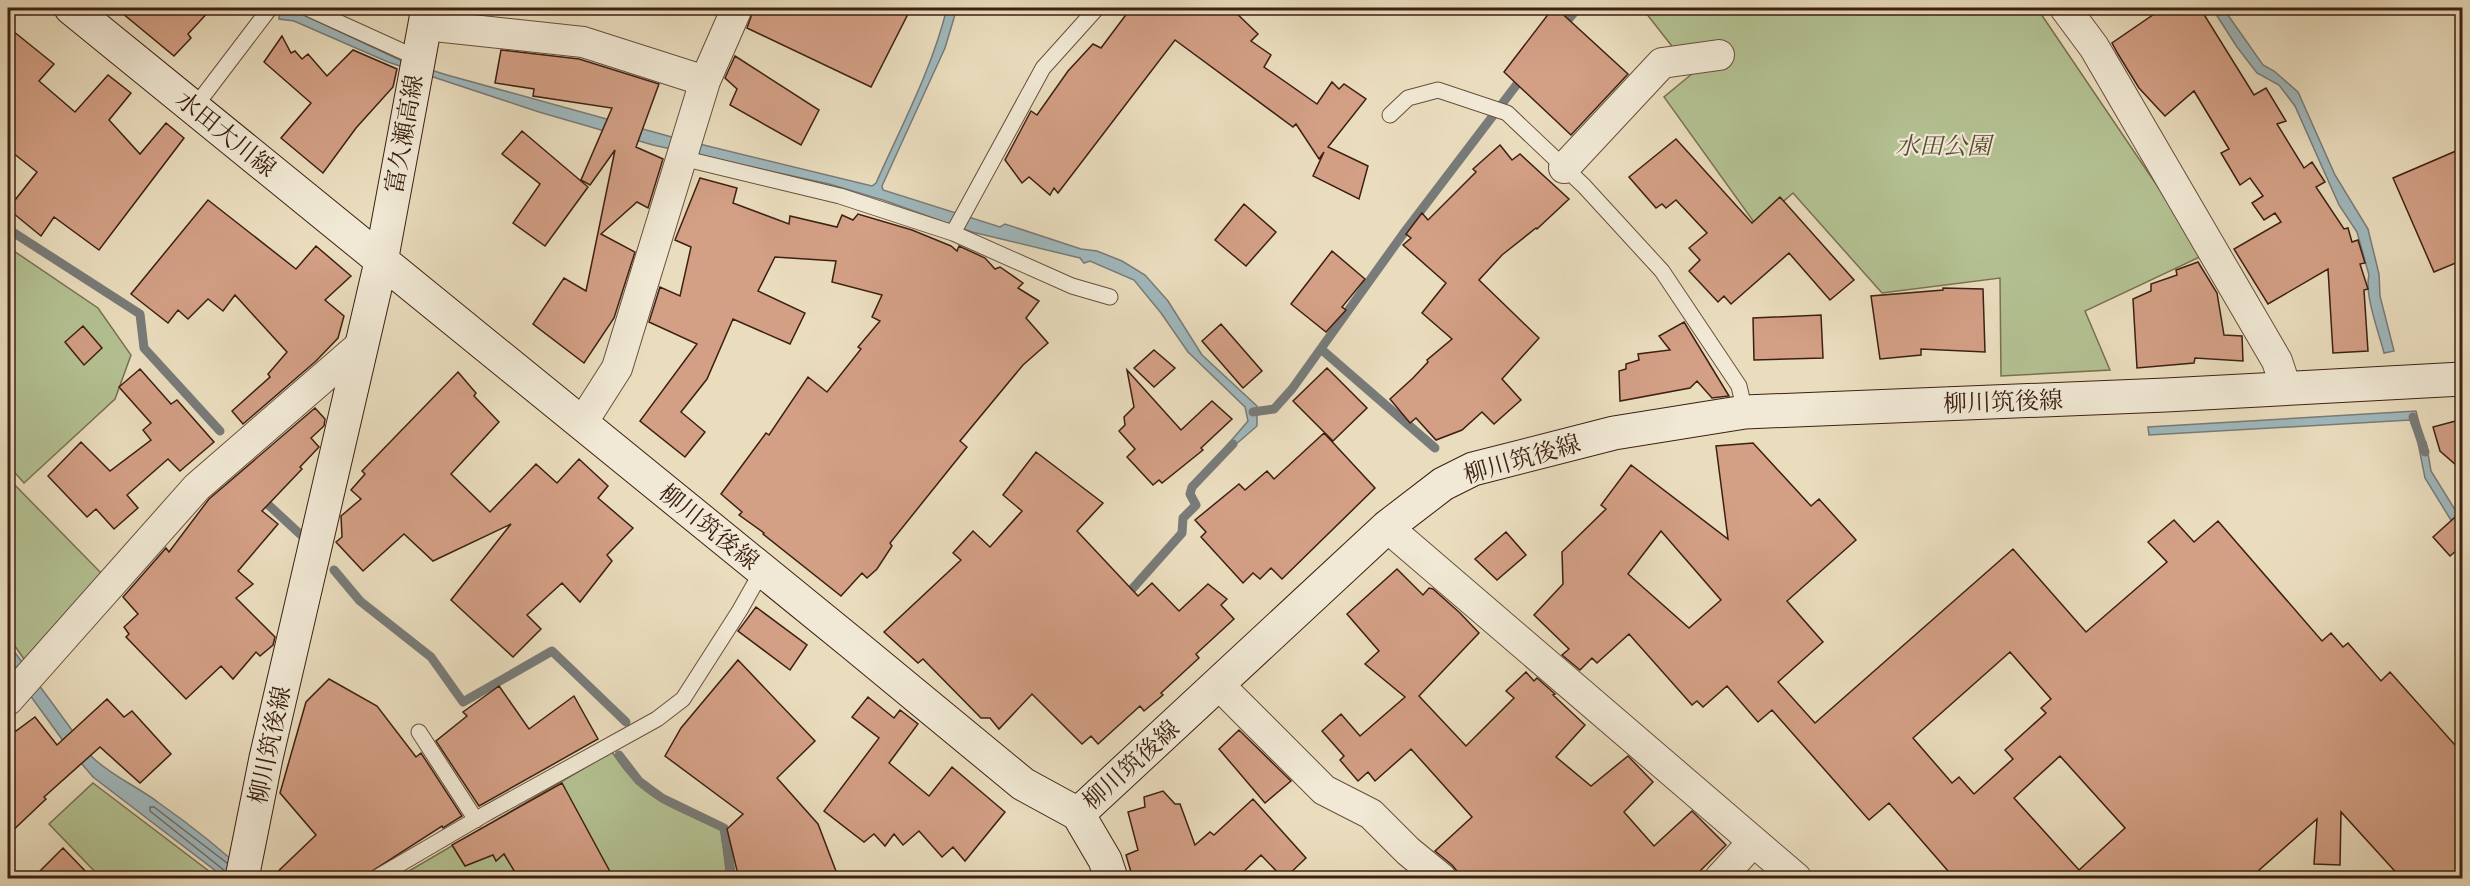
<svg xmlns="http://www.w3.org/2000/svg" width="2470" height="886" font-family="'Gentium Book Plus','Noto Serif JP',serif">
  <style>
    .green { fill: #b4c293; stroke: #787152; stroke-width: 1.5 }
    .water { fill: #9fb8bd; stroke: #787b79; stroke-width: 1.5 }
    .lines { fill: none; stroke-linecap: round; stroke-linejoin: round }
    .shore { stroke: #6e6c68; stroke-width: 1.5 }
    .stream { stroke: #787b79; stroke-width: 9 }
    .building { fill: #d39f85; stroke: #3d2012; stroke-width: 1.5; fill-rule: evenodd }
    .lane-casing { stroke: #684f3d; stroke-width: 17 }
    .street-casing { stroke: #684f3d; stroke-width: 32 }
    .secondary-casing { stroke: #3d2012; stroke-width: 35 }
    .lane { stroke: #f1e9d5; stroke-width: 15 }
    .street { stroke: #f1e9d5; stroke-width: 30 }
    .secondary { stroke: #f1e9d5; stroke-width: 33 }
    .labels { text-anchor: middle; stroke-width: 4.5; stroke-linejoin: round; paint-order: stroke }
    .street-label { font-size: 24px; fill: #3d2012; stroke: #f1e9d5 }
    .park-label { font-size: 24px; font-style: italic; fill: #5b4832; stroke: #f1e9d5 }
  </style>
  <rect width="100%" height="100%" fill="#eaddbe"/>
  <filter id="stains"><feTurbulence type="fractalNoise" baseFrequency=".00333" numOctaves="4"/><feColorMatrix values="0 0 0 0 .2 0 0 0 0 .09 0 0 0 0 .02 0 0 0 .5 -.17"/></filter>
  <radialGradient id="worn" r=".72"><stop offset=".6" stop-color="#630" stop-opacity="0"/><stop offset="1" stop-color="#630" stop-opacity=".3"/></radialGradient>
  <path class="green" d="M1642 8H2037L2204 255 2085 311 2110 370 2001 376 2000 278 1882 293 1793 193 1756 225 1664 97 1693 73Z
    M8 247 98 308 131 355 115 399 24 483 8 465Z
    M8 478 102 574 26 662 8 636Z
    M612 752C621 765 630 778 642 788 664 807 695 817 721 830L727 878H397Z
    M93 783 218 878H101L49 824Z"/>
  <path class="water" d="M947 8H957L945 48 882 186 883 190 1000 227 1005 224 1081 249 1097 251 1122 261 1145 275 1168 301 1202 355 1257 406V426L1227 452 1224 449 1248 421 1245 407 1188 352 1161 313 1134 280 1090 261 1084 263 1080 258 972 232 883 200 829 184 653 145 539 112 388 62 294 21 279 19 280 11 298 12 402 61 447 75 679 139 872 186 876 183C902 125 932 69 947 8Z
    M2212 8H2223L2263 65 2274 71 2298 92 2335 175 2368 229 2379 274 2380 296 2394 351 2384 353C2379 333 2364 294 2369 275L2357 232 2339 205 2295 106 2279 85 2257 73 2237 47Z
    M2416 411 2420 427 2413 428 2410 420 2149 435 2148 427Z
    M2426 442 2431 471 2462 521V538L2425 478 2418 443Z
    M8 643 91 756C111 776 137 786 159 803 192 826 223 851 252 878H225L93 777 69 749 27 691 8 669Z"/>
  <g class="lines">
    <path class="shore" d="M225 871 150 811V807H154L227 863"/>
    <path class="stream" d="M1560 29 1578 8
      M8 229 140 314 144 348 220 431
      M1321 349 1435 448
      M1253 412 1274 409 1292 389 1403 234 1524 75
      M2413 417 2425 452
      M261 498 301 535
      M334 570 360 601 431 657 463 702 552 651 626 722
      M1125 597 1182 533 1183 518 1196 505 1190 494 1192 487 1233 444
      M619 755 639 781 662 798 724 828 732 878"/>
  </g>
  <path class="building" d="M116 8H212L188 34 191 38 174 56Z
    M754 8H911L871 87 747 28Z
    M1131 8H1231L1258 34 1251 41 1271 55 1264 67 1317 104 1332 82 1339 89 1344 84 1366 99 1328 147 1368 166 1359 199 1313 176 1324 152 1319 159 1296 124 1293 127 1175 40 1058 193 1054 188 1050 195 1029 177 1022 183 1005 160 1031 111 1037 115 1068 71 1093 44 1101 48Z
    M1553 8H1556L1628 74 1571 135 1504 72Z
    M2163 8H2200L2254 95 2266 88 2286 121 2277 124 2304 168 2312 162 2325 182 2316 187 2344 229 2348 228 2352 242 2358 240 2365 263 2360 264 2368 289 2364 290 2368 351 2333 353 2328 269 2268 304 2234 249 2281 222 2275 213 2264 220 2252 203 2263 196 2250 178 2240 185 2221 153 2229 149 2194 91 2165 116 2139 88 2118 54 2112 43Z
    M8 27 54 64 39 81 75 112 108 75 131 93 109 120 140 154 166 123 184 138 99 250 54 217 41 236 8 209 37 172 8 149Z
    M282 36 291 53 295 51 302 59 308 54 327 76 353 50 397 69 393 87 356 128 323 173 281 138 311 103 264 62Z
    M501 50 579 59 659 84 636 147 663 159 648 208 637 202 601 234 635 252 614 318 584 363 533 324 564 278 586 291 615 150 590 185 581 180 612 108 533 96 534 89 495 83Z
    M735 56 819 110 801 145 730 105 737 89 725 78Z
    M522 131 588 187 545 246 513 223 540 184 502 154Z
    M1676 139 1752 223 1780 197 1854 280 1830 300 1789 253 1731 304 1724 296 1718 302 1689 271 1700 260 1689 248 1707 233 1676 200 1666 208 1662 204 1656 208 1629 177Z
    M1500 145 1512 160 1520 154 1569 199 1537 229 1536 228 1502 255 1479 280 1539 338 1502 379 1521 400 1494 424 1482 412 1462 430 1436 440 1416 418 1410 423 1390 399 1413 378 1428 362 1427 360 1452 339 1422 313 1446 283 1403 245 1411 238 1406 234 1422 213 1428 220 1476 172 1473 169Z
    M2463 148V260L2434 272 2393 178Z
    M700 178 737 188 733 203 789 224 790 216 837 227 842 215 853 220 858 214 912 230 951 246 957 251 959 246 985 258 995 269 1000 267 1023 283 1018 288 1039 301 1026 318 1048 343 1023 365 960 441 967 447 890 543 892 546 877 569 867 578 862 573 841 596 763 534 764 533 739 515 742 512 721 494 766 433 769 435 808 377 827 392 861 349 858 347 880 321 872 317 882 295 832 282 836 261 775 257 758 291 805 313 790 344 733 319 707 379 681 412 705 432 685 457 640 421 697 344 649 322 660 287 680 296 691 247 675 240Z
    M208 200 296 269 316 246 351 276 325 300 344 316 338 338 316 361 243 424 232 411 270 377 268 374 287 352 235 295 223 311 208 299 188 319 178 310 168 323 131 294Z
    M1244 204 1276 232 1246 266 1215 240Z
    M1332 251 1365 279 1342 307 1346 310 1326 332 1291 304Z
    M2198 262 2217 293 2224 335 2242 336 2243 361 2195 358 2194 363 2137 368 2133 299 2151 291V284L2177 275 2176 270Z
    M1943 288 1983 289 1985 352 1921 349V355L1880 359 1871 296 1943 290Z
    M1821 315 1823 358 1754 360 1753 318Z
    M1684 322 1729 396 1712 398 1697 381 1690 388 1620 401 1619 371 1626 369V364L1639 360 1638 354 1670 350 1659 336Z
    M1221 324 1262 371 1243 388 1202 341Z
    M83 326 102 348 84 365 65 342Z
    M1154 350 1175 368 1154 387 1134 368Z
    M1327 368 1367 408 1333 441 1293 401Z
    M140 369 171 404 177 400 214 442 180 471 168 459 127 495 138 508 114 529 96 509 87 517 48 476 81 442 110 471 151 440 143 430 151 423 119 387Z
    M1127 370 1181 430 1212 401 1232 419 1201 448 1203 450 1162 483 1159 480 1153 485 1127 457 1135 449 1119 431 1125 425 1124 417 1134 407Z
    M458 372 476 393 474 396 499 422 451 474 490 512 536 464 557 483 579 459 608 486 598 498 633 528 607 555 612 561 580 602 562 583 527 615 541 629 513 657 451 600 511 524 433 561 404 534 363 571 336 542 342 537 341 516 361 499 351 490 365 474 362 471Z
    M315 408 325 419 324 426 311 438 319 447 300 467 302 469 262 511 278 524 238 571 253 584 236 598 275 637 273 645 260 656 256 652 233 679 221 666 186 699 126 637 129 634 124 627 138 614 123 597 166 548 169 552 209 499Z
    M2463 419V471L2440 451 2433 427Z
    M1324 433 1375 488 1282 579 1271 568 1260 579 1253 573 1243 583 1201 537 1206 532 1195 520 1239 484 1245 490 1267 471 1274 479Z
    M1753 443 1811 506 1819 499 1856 540 1787 601 1823 642 1778 682 1815 723 2013 549 2086 632 2167 562 2148 542 2174 520 2194 542 2218 521 2322 641 2331 633 2343 647 2348 643 2381 681 2390 672 2463 754V867L2450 879H2402L2341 812 2340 865 2314 864 2317 819 2249 879H1955L1889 803 1869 820 1772 710 1758 722 1727 686 1703 707 1697 701 1692 705 1629 634 1597 663 1592 658 1580 670 1562 655 1569 649 1534 615 1563 584 1562 552 1606 509 1601 505 1631 465 1728 539 1716 446ZM1661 531 1721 600 1689 628 1628 574ZM2010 652 2051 699 2041 708 2046 713 2005 750 2013 759 1974 794 1959 777 1952 783 1913 738ZM2060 756 2125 828 2079 870 2014 798Z
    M1036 452 1103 503 1077 531 1138 596 1152 583 1179 611 1208 584 1227 599 1221 605 1234 619 1196 654 1199 658 1161 693 1163 695 1144 711 1140 706 1098 744 1091 736 1082 744 1032 694 999 729 990 718H981L923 659 918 663 884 632 961 560 953 553 973 531 990 547 1022 511 1003 495Z
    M2463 510V545L2450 556 2433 537Z
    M1506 532 1526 555 1497 580 1475 559Z
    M1397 569 1423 595 1429 588 1433 589 1460 613 1479 633 1419 696 1466 746 1514 698 1506 691 1526 672 1534 681 1537 678 1555 694 1553 695 1585 725 1556 757 1591 786 1628 756 1653 782 1624 812 1654 846 1692 811 1726 845 1692 879H1458L1457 871 1452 865 1435 851 1472 817 1411 749 1375 781 1368 772 1358 781 1340 760 1344 756 1322 731 1341 714 1360 736 1405 697 1365 664 1379 651 1347 614Z
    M756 607 807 645 790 670 738 631Z
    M738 660 815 741 777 778 818 824 839 879H739L727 829 743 814 665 756 681 728Z
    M329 679 377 706 416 757 421 753 462 816 443 828 442 826 360 879H270L316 835 280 793 306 702Z
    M499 686 529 729 574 696 598 739 479 806 436 741 467 716 463 712Z
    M868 697 894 718 900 710 918 724 889 763 929 796 952 767 1005 812 965 861 953 847 942 857 919 831 903 845 894 834 885 846 874 834 864 842 824 811 879 738 852 717Z
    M107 699 124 717 132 711 171 754 140 783 100 747 44 797 46 799 8 835V737L35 717 57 745Z
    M1239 730 1291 781 1265 803 1219 749Z
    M562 783 614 879H519L504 854 496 861 493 855 465 866 452 845Z
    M1163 791 1175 804H1180L1195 845 1210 832 1214 835 1253 799 1306 858 1284 879 1261 855 1236 879H1133L1126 855 1138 850 1128 812 1145 807 1144 797Z
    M63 848 93 879H32Z"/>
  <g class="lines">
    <g class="lane-casing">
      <path id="lane" d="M307 8 417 58
        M194 108 270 8
        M1390 115 1408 98 1438 90 1507 113 1584 186 1662 271 1739 386 1745 412
        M682 158 840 196 953 233 1072 286 1110 297
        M953 233 1043 68 1097 8
        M419 732 476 820
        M376 878 487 813 657 719 683 699 740 610 762 571"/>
    </g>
    <g class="street-casing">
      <path id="street" d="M2065 8 2094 47 2277 361 2286 388
        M425 25 583 42 705 81
        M1564 168 1662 63 1719 55
        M582 423 617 368 705 81 737 8
        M1387 527 1796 878
        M1219 685 1324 790 1371 814 1408 851 1441 878
        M8 700 197 487 362 344
        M1720 878 1752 843"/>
    </g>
    <g class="secondary-casing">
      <path id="secondary" d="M71 8 852 643 1023 784 1078 814
        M1078 814 1387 527 1443 484 1473 469 1614 433 1745 412 2166 395 2462 379
        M1078 814 1105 860 1111 878
        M242 878 266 758 381 262 428 8"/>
    </g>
    <use href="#lane" class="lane"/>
    <use href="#street" class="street"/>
    <use href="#secondary" class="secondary"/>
  </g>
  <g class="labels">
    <g class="street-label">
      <text transform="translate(226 134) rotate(39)" y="8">水田大川線</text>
      <text transform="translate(404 134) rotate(-80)" y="8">富久瀬高線</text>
      <text transform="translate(2003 402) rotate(-2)" y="8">柳川筑後線</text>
      <text transform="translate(1522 459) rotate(-16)" y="8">柳川筑後線</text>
      <text transform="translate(709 527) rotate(39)" y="8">柳川筑後線</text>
      <text transform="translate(270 745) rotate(-78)" y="8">柳川筑後線</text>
      <text transform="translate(1131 765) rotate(-42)" y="8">柳川筑後線</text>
    </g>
    <g class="park-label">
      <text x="1943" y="154">水田公園</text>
    </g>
  </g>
  <rect width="2470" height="886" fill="none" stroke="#eaddbe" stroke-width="30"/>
  <rect x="9" y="9" width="2452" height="868" fill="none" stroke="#3d2012" stroke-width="3"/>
  <rect x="15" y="15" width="2440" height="856" fill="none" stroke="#3d2012" stroke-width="1.5"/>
  <rect width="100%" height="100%" filter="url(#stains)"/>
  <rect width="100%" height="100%" fill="url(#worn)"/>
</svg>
